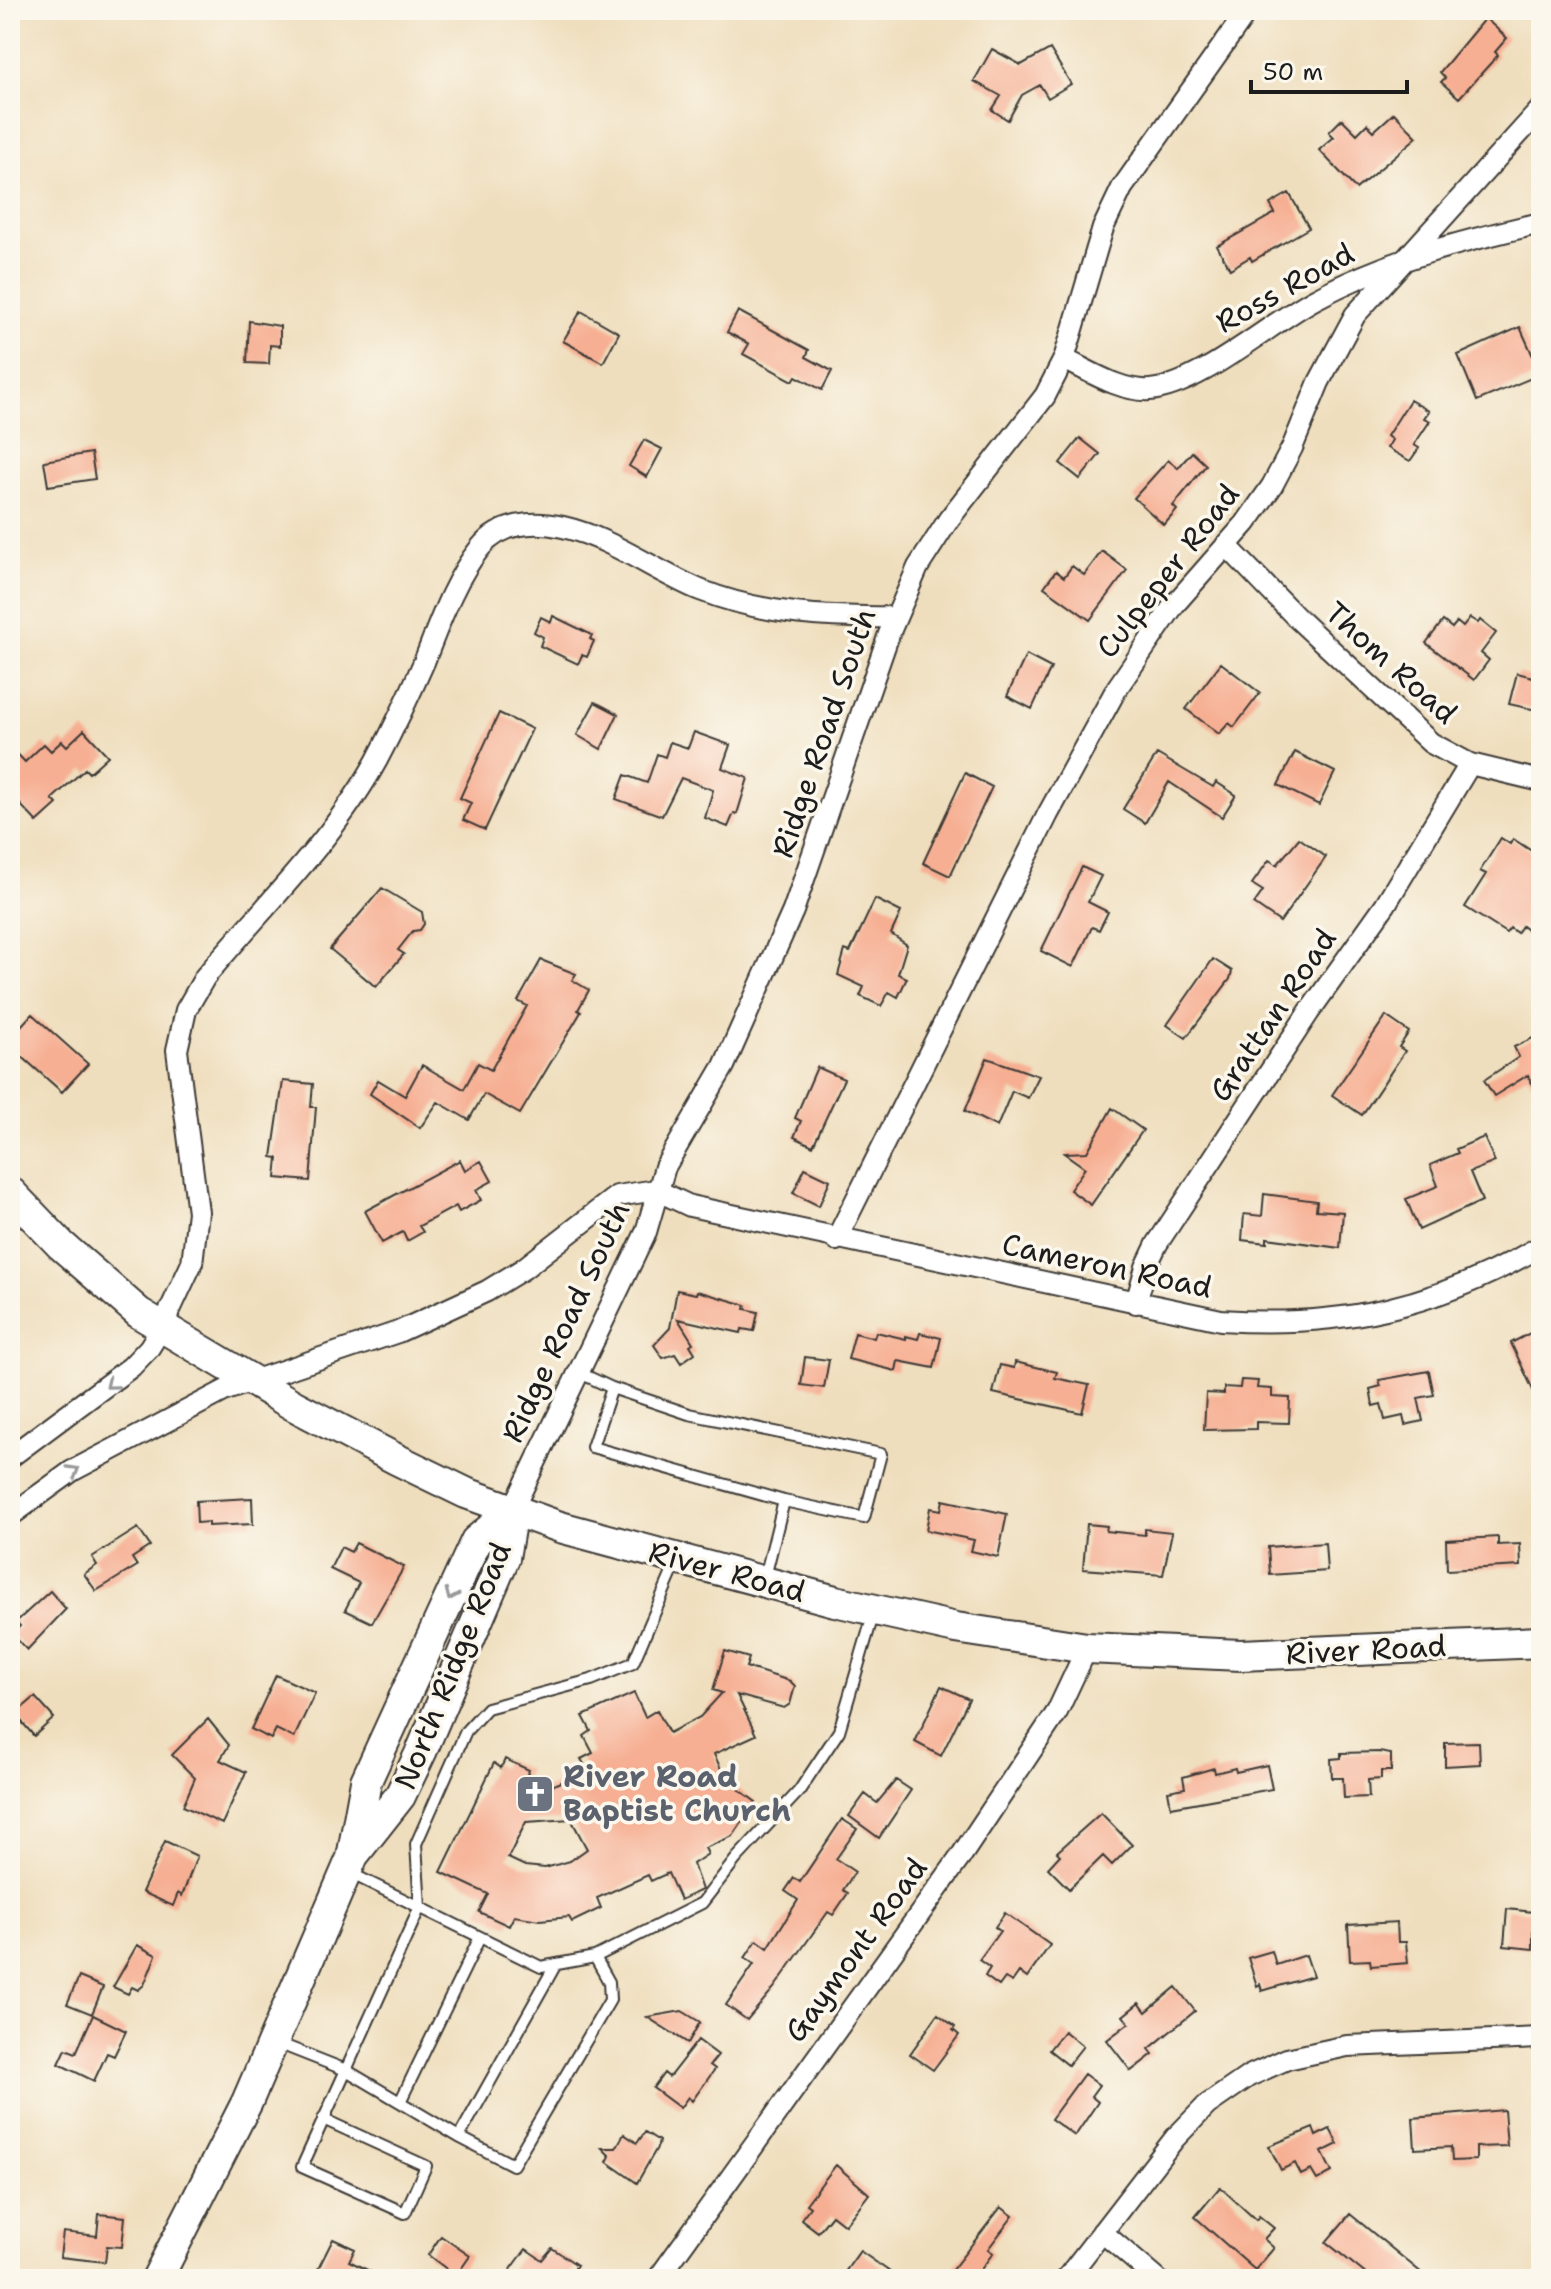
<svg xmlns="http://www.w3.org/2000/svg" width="1551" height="2289" font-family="'Shantell Sans',sans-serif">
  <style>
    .building { fill: #f6af93; fill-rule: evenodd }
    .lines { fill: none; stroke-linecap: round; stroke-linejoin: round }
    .lane-casing { stroke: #3c3934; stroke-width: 14 }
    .street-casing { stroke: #3c3934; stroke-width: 24 }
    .secondary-casing { stroke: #3c3934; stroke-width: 34 }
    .lane { stroke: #fff; stroke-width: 10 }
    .street { stroke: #fff; stroke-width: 20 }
    .secondary { stroke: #fff; stroke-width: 30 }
    .oneway { stroke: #999 }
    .labels { text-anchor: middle; stroke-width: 7; stroke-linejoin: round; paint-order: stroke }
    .street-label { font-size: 30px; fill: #1c1c1c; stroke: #fbf7ec }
    .worship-label { font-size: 30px; font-weight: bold; fill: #5b616d; stroke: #fbf7ec; text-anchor: start }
  </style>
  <rect width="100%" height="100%" fill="#fbf7ec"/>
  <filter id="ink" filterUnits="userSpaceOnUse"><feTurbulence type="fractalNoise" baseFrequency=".0125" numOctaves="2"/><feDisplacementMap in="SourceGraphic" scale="16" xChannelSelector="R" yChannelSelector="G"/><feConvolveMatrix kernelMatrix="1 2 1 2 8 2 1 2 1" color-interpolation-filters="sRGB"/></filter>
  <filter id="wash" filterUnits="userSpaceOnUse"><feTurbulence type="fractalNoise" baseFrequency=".006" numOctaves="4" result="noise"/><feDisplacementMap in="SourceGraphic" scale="32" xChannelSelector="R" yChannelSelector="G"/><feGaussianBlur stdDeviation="1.8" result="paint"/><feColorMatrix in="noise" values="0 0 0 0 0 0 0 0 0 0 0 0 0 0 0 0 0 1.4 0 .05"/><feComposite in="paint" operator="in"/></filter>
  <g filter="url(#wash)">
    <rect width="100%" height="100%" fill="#efdebd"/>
    <g id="blocks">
      <path class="building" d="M1485 18 1507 38 1495 52 1498 55 1459 98 1441 82 1445 78 1440 72Z
        M992 49 1021 65 1050 49 1071 84 1048 98 1040 85 1022 95 1008 120 992 110 1001 96 974 81Z
        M1394 113 1417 137 1356 189 1319 150 1334 137 1329 132 1342 119 1357 134 1367 124 1374 131Z
        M1289 193 1309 228 1252 261 1250 257 1230 269 1217 246 1275 213 1270 204Z
        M581 311 619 333 603 363 563 341Z
        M738 311 809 350 806 357 832 371 822 390 796 376 793 381 743 354 749 344 727 332Z
        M249 321 280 326V346L270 345 269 364 247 363Z
        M1520 327 1541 374 1477 401 1458 355Z
        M1410 400 1429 411 1424 418 1430 421 1414 445 1419 448 1410 461 1387 448 1392 440 1387 436Z
        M1080 438 1100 454 1080 479 1060 463Z
        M644 440 662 449 647 477 629 466Z
        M1192 452 1206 465 1173 506 1177 510 1164 525 1134 498 1168 460 1178 468Z
        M91 453 95 479 48 486 44 461Z
        M1102 551 1127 570 1090 620 1044 587 1056 571 1064 577 1072 566 1084 575Z
        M553 616 592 635 590 639 594 641 587 657 582 655 578 664 540 646 543 637 534 632 541 617 551 622Z
        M1470 618 1478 623 1480 620 1496 633 1481 653 1489 660 1474 680 1426 643 1443 621 1452 628 1457 622 1463 627Z
        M1026 655 1051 668 1032 709 1007 696Z
        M1221 663 1260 693 1234 727 1229 723 1219 734 1186 709Z
        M1517 673 1541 679V711L1509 704Z
        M595 702 618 714 601 749 577 735Z
        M499 713 532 729 485 830 463 820 471 803 460 798Z
        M84 730 108 756 89 773 85 769 52 799 57 804 37 822 18 802 10 808V746L25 762 44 744 51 751 62 741 67 746Z
        M694 732 730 745 722 768 748 778 737 814 734 813 728 827 705 818 713 790 681 778 662 816 616 799 625 775 647 783 657 754 665 757 670 742 688 748Z
        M1295 752 1335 772 1319 805 1278 785Z
        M1157 754 1213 787 1216 782 1236 795 1222 817 1169 782 1145 823 1123 809Z
        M965 773 992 787 950 876 923 863Z
        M1299 838 1326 857 1280 922 1254 904 1263 891 1252 884 1269 860 1277 865Z
        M1501 838 1510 844 1513 839 1541 857V879L1532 892 1541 897V941L1522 926 1517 933 1510 928 1506 933 1465 907 1486 874 1480 871Z
        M1082 867 1101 876 1088 902 1108 912 1099 930 1092 927 1073 967 1041 951Z
        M382 888 422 912 424 924 420 930 413 931 398 950 404 954 376 987 330 949Z
        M875 899 901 912 891 934 907 945 898 974 907 978 898 997 889 992 881 1006 860 996 864 987 838 975 845 950 850 952Z
        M1213 959 1232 971 1230 979 1186 1038 1167 1025Z
        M541 960 576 974 572 980 589 990 578 1010 581 1012 520 1114 484 1094 469 1120 438 1102 420 1128 370 1094 378 1080 405 1096 422 1065 464 1089 478 1063 491 1070 527 1006 518 1001Z
        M32 1014 88 1064 62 1092 10 1046V1038Z
        M1386 1016 1409 1032 1399 1047 1405 1051 1362 1115 1332 1095Z
        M1541 1034V1102L1528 1075 1494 1096 1484 1080 1519 1057 1514 1047Z
        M987 1058 1039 1076 1028 1098 1012 1091 997 1127 965 1111Z
        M817 1067 844 1079 813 1146 794 1137 801 1121 795 1118Z
        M283 1081 313 1084 311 1107H316L310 1181 276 1178 278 1158 272 1157Z
        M1112 1108 1143 1130 1091 1205 1070 1190 1085 1168 1064 1153 1087 1152Z
        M1484 1137 1495 1162 1470 1172 1482 1201 1419 1230 1406 1199 1438 1186 1430 1165 1458 1153 1456 1149Z
        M460 1160 465 1170 481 1161 492 1181 476 1190 481 1200 459 1212 456 1206 419 1226 423 1232 407 1241 403 1232 382 1243 365 1211Z
        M805 1168 830 1180 819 1206 793 1193Z
        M1264 1194 1317 1201 1316 1210 1343 1212 1340 1248 1267 1238V1243L1242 1240 1244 1214 1262 1216Z
        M677 1290 696 1294 697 1291 746 1305 745 1309 758 1312 754 1331 742 1329 741 1333 678 1319 693 1343 690 1345 695 1353 681 1363 675 1354 663 1358 654 1345 670 1328Z
        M876 1332 906 1339V1336L918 1339 920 1333 941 1338 934 1368 898 1361 896 1371 848 1359 855 1333 874 1338Z
        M1532 1332 1536 1340 1541 1338V1407L1511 1343Z
        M805 1357 829 1360 824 1388 801 1385Z
        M1015 1362 1057 1372 1055 1378 1089 1385 1082 1413 993 1393 1000 1365 1014 1368Z
        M1429 1371 1434 1395 1418 1398 1423 1421 1405 1425 1403 1416 1385 1420 1381 1404 1373 1406 1370 1389 1381 1386 1379 1380Z
        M1241 1380 1258 1381 1257 1388 1272 1389V1397L1290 1398 1289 1423 1256 1422V1429L1204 1430 1206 1393 1224 1394V1387L1240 1388Z
        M252 1498 253 1524 208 1526V1522L197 1523 196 1501Z
        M943 1500 1007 1514 998 1557 971 1551 974 1540 926 1530 930 1508 941 1510Z
        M1087 1524 1107 1526 1106 1531 1145 1535V1529L1172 1532 1163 1575 1083 1569Z
        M138 1528 150 1546 132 1558 137 1566 96 1591 84 1574 97 1565 92 1557Z
        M1498 1537V1545L1520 1544 1521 1566 1447 1570 1446 1540Z
        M356 1543 404 1567 372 1623 345 1610 359 1583 330 1569 341 1547 351 1552Z
        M1325 1543 1327 1571 1270 1575 1268 1547Z
        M50 1591 66 1609 27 1650 12 1634 20 1626 16 1622Z
        M725 1651 749 1658 746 1667 790 1681 795 1686 790 1704 784 1708 737 1695 756 1735 714 1754 726 1780 756 1802 733 1836 705 1848 708 1854 693 1864 702 1890 680 1900 668 1873 651 1881 648 1875 597 1898 601 1908 572 1922 569 1917 540 1920 514 1916 509 1926 479 1912 488 1894 441 1872 494 1763 501 1768 505 1759 529 1770 525 1779 548 1788 587 1769 581 1759 593 1753 584 1736 591 1731 583 1716 634 1693 645 1717 657 1710 669 1733 700 1717 722 1693 713 1690ZM571 1819 587 1849 570 1861 545 1868 525 1866 508 1858 526 1822Z
        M276 1675 315 1693 294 1738 276 1729 271 1739 251 1729Z
        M941 1686 969 1699 941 1756 915 1742Z
        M35 1697 54 1718 34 1736 15 1714Z
        M208 1719 229 1745 220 1760 246 1772 222 1824 183 1806 195 1778 172 1755Z
        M1479 1742 1480 1764 1445 1766V1743Z
        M1379 1752 1391 1754V1771H1381V1779L1368 1780 1369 1797 1344 1798 1343 1778H1332L1331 1759 1341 1758V1753Z
        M1267 1765 1272 1789 1171 1807 1168 1791 1185 1788 1183 1777 1214 1768 1215 1773 1235 1768 1236 1772Z
        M896 1780 911 1790 879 1838 849 1816 865 1794 877 1803Z
        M1101 1813 1132 1845 1112 1865 1103 1856 1069 1889 1048 1868 1060 1855 1057 1852Z
        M842 1819 857 1829 836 1859 855 1872 843 1890 848 1893 833 1915 828 1912 774 1988 747 2020 726 2005 754 1964 745 1958 757 1940 768 1948 798 1900 785 1891 794 1878 800 1882Z
        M165 1841 197 1856 182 1896 178 1893 173 1906 142 1892Z
        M1507 1909 1533 1912V1949L1504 1946Z
        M1005 1913 1050 1945 1027 1978 1019 1972 1012 1982 1005 1978 999 1986 985 1976 990 1968 979 1960 1000 1931 995 1927Z
        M1397 1922 1398 1942H1406L1408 1963 1371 1966 1370 1960 1350 1961 1348 1925Z
        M137 1945 156 1955 144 1985 138 1990 132 1987 128 1994 113 1987Z
        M1272 1951 1276 1965 1306 1955 1313 1976 1262 1991 1260 1984 1257 1986 1248 1958Z
        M79 1977 103 1987 92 2014 67 2004Z
        M1176 1987 1195 2011 1149 2049 1153 2054 1131 2071 1107 2040 1129 2023 1123 2016 1139 2003 1146 2012Z
        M682 2011 700 2022 688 2043 647 2017Z
        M938 2014 955 2027 953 2030 959 2035 933 2070 910 2054Z
        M93 2015 126 2031 114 2056 107 2053 94 2081 59 2064 66 2049 76 2053Z
        M1064 2031 1083 2046 1068 2065 1049 2050Z
        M698 2040 718 2055 710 2065 715 2069 692 2101 688 2097 680 2108 653 2088 664 2073 669 2077Z
        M1084 2074 1099 2085 1091 2096 1098 2102 1075 2136 1051 2119Z
        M1504 2110 1507 2146 1476 2147V2160L1452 2161 1451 2147 1415 2149 1413 2118Z
        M1313 2128 1316 2136 1330 2129 1338 2144 1322 2152 1332 2172 1317 2180 1311 2170 1301 2175 1295 2163 1281 2170 1269 2146Z
        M645 2132 659 2141 658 2146 637 2183 607 2162 610 2156 602 2148H616L624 2134 637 2143Z
        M836 2165 869 2194 845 2225 832 2215 818 2232 801 2219 810 2207 806 2204Z
        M1220 2187 1256 2220 1259 2216 1274 2228 1264 2239 1274 2248 1255 2270 1195 2217Z
        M1001 2207 1013 2216 988 2249 993 2253 974 2279H945Z
        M99 2214 125 2217 122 2247 107 2246 105 2262 60 2257 63 2232 97 2236Z
        M1350 2214 1429 2279H1372L1326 2242Z
        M441 2236 470 2256 456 2276 428 2255Z
        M333 2239 355 2249 349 2261 386 2279H313Z
        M552 2248 577 2265 567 2279H504L526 2249 542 2260Z
        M860 2251 900 2279H840Z"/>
    </g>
  </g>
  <g filter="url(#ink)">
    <use href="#blocks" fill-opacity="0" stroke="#3c3934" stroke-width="2"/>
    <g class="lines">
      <g class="lane-casing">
        <path id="lane" d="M578 1372 612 1388 592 1447 784 1501 765 1577
          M612 1388 689 1414 881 1454 864 1518 784 1501
          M350 1873 541 1967 595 1957 702 1903 736 1859 799 1791 839 1731 874 1612
          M275 2042 346 2070 420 1907 416 1844 466 1731 487 1708 591 1680 633 1663 677 1561
          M400 2102 480 1937
          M323 2119 426 2166 405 2213 302 2167 346 2070 459 2137 556 1964
          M459 2137 513 2165 610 2000 609 1982 595 1957"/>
      </g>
      <g class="street-casing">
        <path id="street" d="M1064 359C1089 371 1121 392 1150 390 1199 386 1270 323 1315 299 1387 260 1463 241 1541 223
          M1226 545 1296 617 1431 743 1470 764 1541 781
          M836 1240 1048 814 1117 688 1174 605 1246 523 1272 486 1292 448 1319 382 1355 315 1541 109
          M1136 1303 1146 1267 1157 1244 1309 1012 1385 905 1470 764
          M10 1457 131 1367 149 1348 162 1327 192 1263 198 1212 177 1050 186 1010 205 977C263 907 333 840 377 760 394 728 410 694 424 662 439 624 454 580 480 548 500 523 533 520 563 527 612 538 654 571 700 590 763 615 829 618 896 617
          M512 1511 646 1232 665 1167 724 1066 793 911 889 634 918 567 949 519 1045 396 1064 359 1103 228 1122 188 1248 10
          M10 1516 72 1471 226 1390 398 1332 487 1291 523 1269 617 1196 656 1190 690 1206 1221 1320C1341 1328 1437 1307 1541 1246
          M1102 2232 1157 2279
          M658 2279 959 1859 1057 1712 1087 1648
          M1066 2279 1175 2138 1207 2105 1249 2076 1287 2059 1347 2046 1541 2038"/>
      </g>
      <g class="secondary-casing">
        <path id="secondary" d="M10 1192 61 1245 139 1313 293 1405 396 1459 466 1493 560 1527 835 1601 956 1628 1087 1648 1241 1655 1541 1642
          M355 1853 400 1796 421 1752 504 1558 512 1511
          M157 2279 247 2102 352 1858 366 1781 476 1541 512 1511"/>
      </g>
      <use href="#lane" class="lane"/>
      <use href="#street" class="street"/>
      <use href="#secondary" class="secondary"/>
    </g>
    <defs><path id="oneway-chevron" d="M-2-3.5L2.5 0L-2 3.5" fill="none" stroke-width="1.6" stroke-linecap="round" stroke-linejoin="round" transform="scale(2)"/></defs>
    <g class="oneway">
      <use href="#oneway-chevron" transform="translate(111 1384) rotate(141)"/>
      <use href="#oneway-chevron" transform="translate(74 1471) rotate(-30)"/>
      <use href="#oneway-chevron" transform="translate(451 1595) rotate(114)"/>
    </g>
  </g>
  <defs>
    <g id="church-square" transform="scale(2)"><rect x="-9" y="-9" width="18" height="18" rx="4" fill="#6b7280" stroke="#fbf7ec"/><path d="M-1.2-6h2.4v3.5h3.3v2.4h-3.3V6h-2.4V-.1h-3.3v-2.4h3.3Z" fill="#fff"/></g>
  </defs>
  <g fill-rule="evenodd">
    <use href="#church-square" x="535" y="1794"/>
  </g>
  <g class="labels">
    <g class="street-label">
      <text transform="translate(1285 288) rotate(-29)" y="10">Ross Road</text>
      <text transform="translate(1168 571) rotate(-52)" y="10">Culpeper Road</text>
      <text transform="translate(1391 663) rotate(42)" y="10">Thom Road</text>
      <text transform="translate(824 733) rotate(-71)" y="10">Ridge Road South</text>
      <text transform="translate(1273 1015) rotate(-56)" y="10">Grattan Road</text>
      <text transform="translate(1107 1266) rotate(12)" y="10">Cameron Road</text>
      <text transform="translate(566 1322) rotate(-65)" y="10">Ridge Road South</text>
      <text transform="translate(727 1572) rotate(15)" y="10">River Road</text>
      <text transform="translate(1366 1650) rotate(-3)" y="10">River Road</text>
      <text transform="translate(453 1666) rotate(-68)" y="10">North Ridge Road</text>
      <text transform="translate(856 1950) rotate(-54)" y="10">Gaymont Road</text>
    </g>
    <g class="worship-label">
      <text x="563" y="1787">River Road<tspan x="563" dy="34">Baptist Church</tspan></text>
    </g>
  </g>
  <rect width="1551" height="2289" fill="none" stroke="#fbf7ec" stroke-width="40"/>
  <path d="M1251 80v12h156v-12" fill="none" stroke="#1c1c1c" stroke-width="4"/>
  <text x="1263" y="80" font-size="24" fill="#1c1c1c" stroke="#fbf7ec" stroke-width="6" paint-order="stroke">50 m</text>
</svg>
